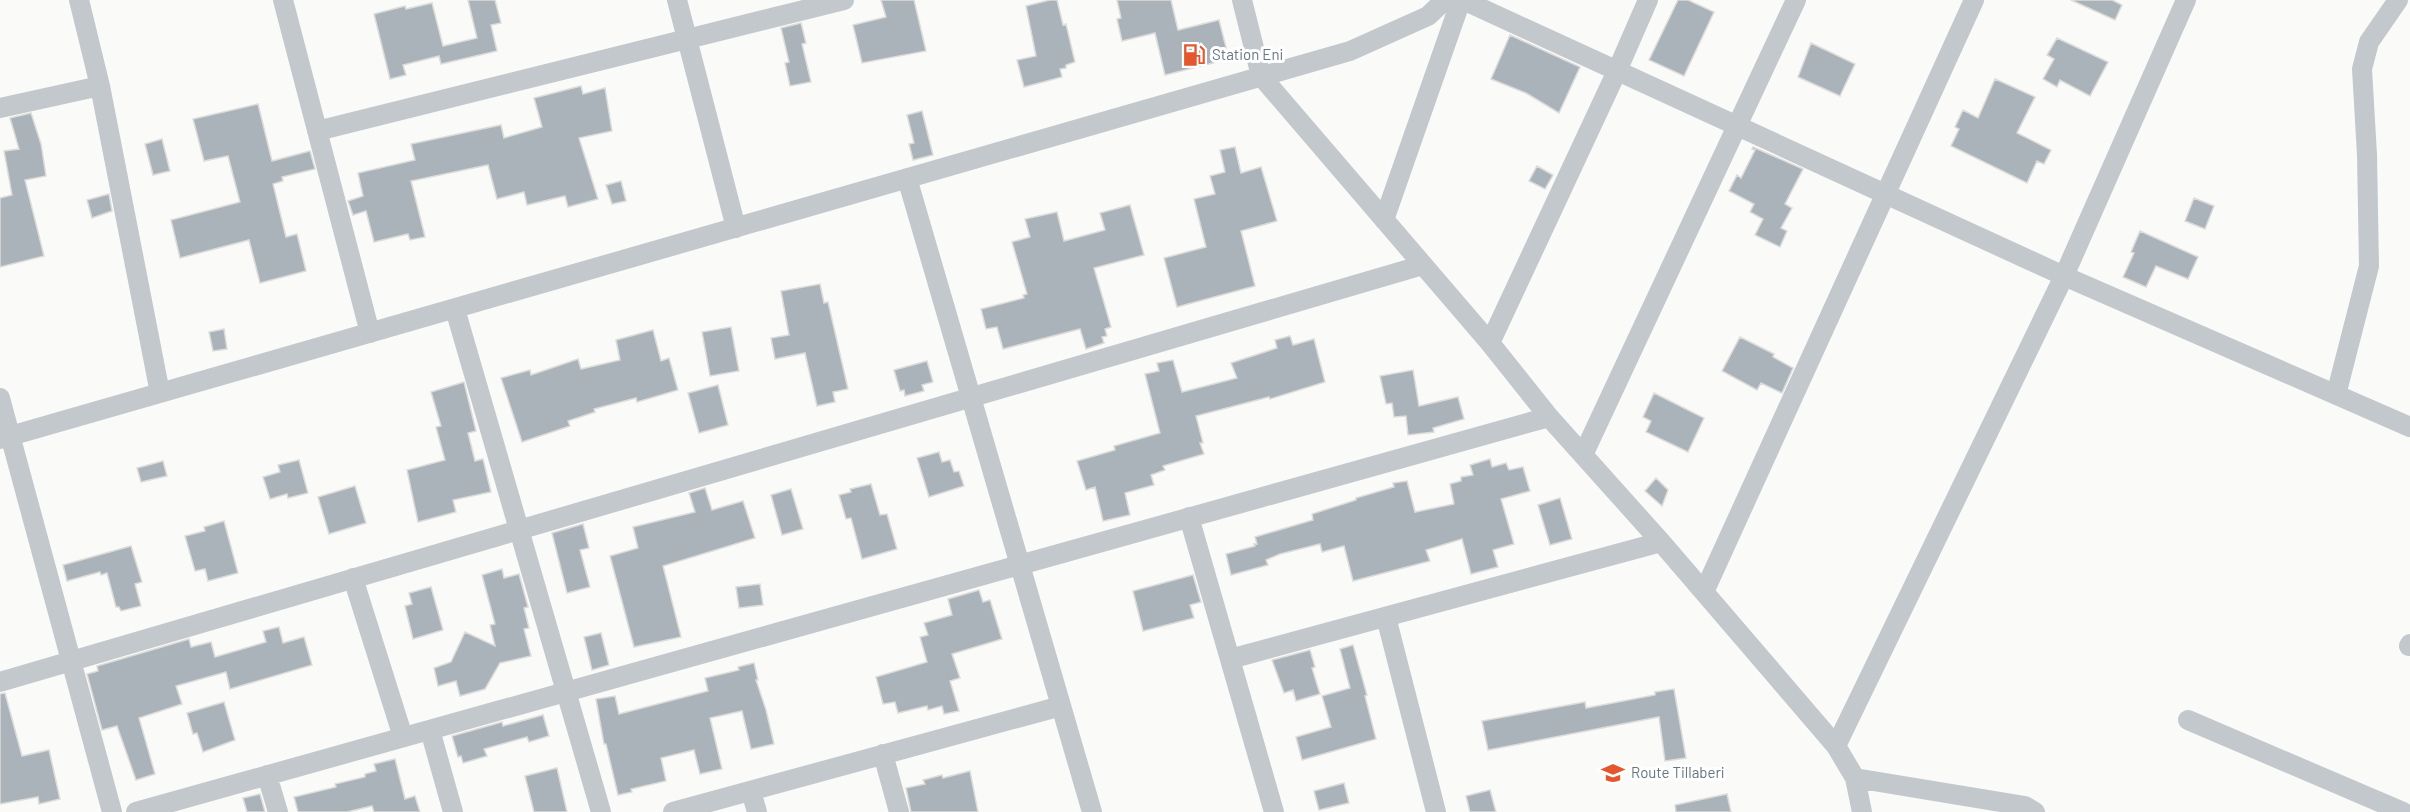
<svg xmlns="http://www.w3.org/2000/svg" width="2410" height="812" font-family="Barlow,sans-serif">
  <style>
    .building { fill: #aab3b9; stroke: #dcdcda; stroke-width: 1.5 }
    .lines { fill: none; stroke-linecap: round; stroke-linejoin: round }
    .street { stroke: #c3c8cc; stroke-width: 20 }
    .labels { text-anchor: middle; stroke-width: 6; stroke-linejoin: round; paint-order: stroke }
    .poi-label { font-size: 15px; fill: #657683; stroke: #fff; text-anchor: start }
  </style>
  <rect width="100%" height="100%" fill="#fafaf8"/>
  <path class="building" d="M468 0H495L501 23 491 25 497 51 441 64 439 56 403 65 406 75 390 79 374 14 405 6 406 9 432 3 443 46 477 38Z
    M881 0H914L926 51 862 63 853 25 886 17Z
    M1050 0H1057L1063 25 1066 24 1075 62 1066 65V68L1060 69 1062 77 1024 87 1017 60 1036 56 1026 6Z
    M1117 0H1171L1178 30 1219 20 1229 59 1165 75 1155 33 1122 41 1117 19 1121 18Z
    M1678 0H1688L1714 12 1684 76 1649 60Z
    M2071 0H2112L2122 5 2115 20Z
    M801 23 806 43 802 44 811 82 790 86 785 63 789 62 781 28Z
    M1510 35 1580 67 1559 113 1526 93 1491 79Z
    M2057 38 2108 62 2090 96 2060 80 2057 87 2043 79 2054 59 2047 55Z
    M1811 43 1855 64 1840 96 1798 77Z
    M1995 79 2035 97 2017 133 2051 150 2044 164 2037 161 2027 183 1951 146 1959 129 1955 127 1963 110 1978 118Z
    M581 86 583 94 605 88 612 131 579 138 598 199 568 207 565 196 527 205 524 192 497 199 488 165 411 181 425 237 410 240 408 234 374 242 366 211 353 215 348 201 363 196 358 173 415 160 411 144 501 125 504 138 542 127 534 98Z
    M258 104 272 161 310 151 315 169 282 177 283 181 273 184 286 237 297 234 306 271 260 283 249 240 180 258 171 220 240 202 228 156 204 161 193 119Z
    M922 111 933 155 913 160 909 144 914 143 907 115Z
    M31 113 41 144 46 176 25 180 44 256 0 267V198L12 195 4 151 19 149 10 118Z
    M162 139 170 171 153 175 145 144Z
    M1235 147 1241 173 1261 167 1277 221 1241 231 1255 286 1177 307 1164 258 1206 247 1194 199 1215 194 1210 176 1225 172 1220 150Z
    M1753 147 1803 169 1785 204 1792 208 1781 228 1787 231 1780 247 1755 235 1763 219 1750 212 1754 204 1729 191 1737 175 1741 178 1755 150 1752 149Z
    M1537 166 1553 175 1545 189 1529 181Z
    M621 181 626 201 612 204 606 185Z
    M109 194 112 211 92 218 87 200Z
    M2194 198 2214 206 2205 229 2185 221Z
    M1130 205 1144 255 1094 268 1111 327 1105 329 1107 336 1102 337 1104 343 1086 349 1080 329 1003 349 997 327 986 329 981 309 1024 298 1023 295 1027 294 1012 242 1030 237 1025 219 1057 212 1064 241 1105 230 1100 213Z
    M2140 231 2198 257 2188 279 2156 266 2146 287 2123 277 2134 253 2131 252Z
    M820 284 824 303 828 302 848 389 833 392 835 402 817 406 805 353 775 359 771 338 789 335 781 291Z
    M731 327 739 371 710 376 702 332Z
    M224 329 227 349 213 351 209 332Z
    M653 330 661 361 669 358 678 390 637 402 636 398 594 409 595 412 568 421 570 426 522 442 501 378 530 370 531 375 578 359 581 369 620 360 616 340Z
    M1290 336 1293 345 1314 339 1325 382 1270 399 1269 397 1196 416 1203 443H1200L1204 454 1163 466 1165 470 1151 475 1154 485 1125 493 1130 515 1103 521 1095 487 1086 490 1077 461 1115 450 1114 446 1160 433 1145 374 1159 371 1157 363 1173 360 1182 392 1237 378 1231 363 1277 348 1275 340Z
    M1740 337 1774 354 1773 357 1793 368 1782 393 1761 383 1757 390 1722 371Z
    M927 361 933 382 922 385 924 391 905 396 904 390 900 391 894 370Z
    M1413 370 1419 406 1458 397 1464 419 1433 428 1434 432 1408 435 1406 416 1394 417 1392 403 1386 404 1380 376Z
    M464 382 476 431 468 433 475 461 483 459 491 492 453 500 456 512 418 522 407 470 445 460 436 427 441 426 431 392Z
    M718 385 728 425 699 433 688 393Z
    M1654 393 1704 418 1688 452 1646 432 1651 421 1643 417Z
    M939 452 942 462 950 460 954 472 959 471 964 486 929 497 917 458Z
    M1490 459 1492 467 1506 463 1509 470 1523 467 1530 491 1501 499 1514 544 1493 550 1498 567 1471 574 1462 539 1426 550 1430 561 1353 581 1344 546 1322 552 1320 544 1280 554 1266 560 1268 565 1231 575 1226 554 1255 546 1254 544H1257L1255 537 1313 520 1312 514 1356 500V498L1394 487 1393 483 1407 481 1415 512 1454 504 1450 484 1461 481V477L1473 475 1470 465Z
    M299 460 308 493 288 498 287 494 270 499 263 477 280 472 278 465Z
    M163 461 167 476 141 482 137 468Z
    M1656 478 1668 490 1662 506 1645 491Z
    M871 484 880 515 887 514 897 549 862 559 851 518 846 519 839 495 851 492 850 489Z
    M355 486 366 523 329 534 318 497Z
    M705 488 712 510 743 501 755 538 663 566 681 637 634 647 610 556 638 548 633 527 695 512 689 493Z
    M791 489 803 529 782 535 771 495Z
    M1560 498 1572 539 1550 545 1538 505Z
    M224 521 238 573 208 581 205 569 195 571 185 536 205 531 204 527Z
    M583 524 589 548 580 550 590 587 567 593 552 533Z
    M131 546 142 582 135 584 141 606 121 611 119 607H116L107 573 101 575 100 572 67 581 63 565Z
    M502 569 504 578 519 574 528 607 524 608 529 628 524 629 531 656 500 663 485 689 460 696 456 681 438 686 434 668 451 662 465 632 495 646 490 625 495 624 482 575Z
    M1193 575 1201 602 1190 605 1194 618 1143 631 1133 591Z
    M760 584 763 605 739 608 736 587Z
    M431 587 443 630 413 639 405 606 412 604 409 593Z
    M979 590 983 602 990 600 1002 639 952 654 960 678 950 681 959 711 944 714 942 706 928 710 927 706 898 713 895 702 883 704 876 677 927 662 920 637 928 635 924 623 952 615 948 599Z
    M279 627 283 643 304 637 312 665 230 689 226 672 176 686 182 704 139 718 155 774 136 780 117 726 102 730 87 674 98 671 97 666 189 639 191 647 211 642 215 657 266 642 263 631Z
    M601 633 609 665 592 670 584 637Z
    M1353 645 1367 695 1365 696 1376 739 1302 760 1296 737 1331 727 1322 696 1350 688 1340 649Z
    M1310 650 1315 667 1312 668 1320 694 1296 701 1293 690 1284 693 1272 660Z
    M754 663 758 680H756L766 710 774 744 751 749 742 711 710 718 722 769 700 774 694 750 661 758 666 781 631 789 632 792 618 795 606 744H604L596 699 615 696 619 714 708 691 705 678 739 670 738 667Z
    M1674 689 1686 758 1665 761 1659 717 1488 750 1482 721 1585 702 1586 708 1655 695V692Z
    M5 693 22 756 49 750 60 799 39 804 38 797 0 804V694Z
    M224 702 235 740 203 752 197 733 193 734 187 713Z
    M543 715 549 736 529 742 527 737 484 749 487 756 463 763 461 756 458 757 452 736 502 722 503 726Z
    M395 759 405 799 415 796 420 812H374L372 806 347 812H298L294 797 336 787 335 784 365 777V774L376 771 374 764Z
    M557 768 567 812H534L525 776Z
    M970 771 978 812H911L906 788 925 784 923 780 942 775 943 778Z
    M1344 783 1349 803 1319 810 1314 791Z
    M1490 790 1496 812H1470L1466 796Z
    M260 794 265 812H247L243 798Z
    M1727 794 1731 812H1676L1675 805Z"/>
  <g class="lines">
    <path class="street" d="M79 0 100 86 160 393
      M283 0 370 333
      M677 0 736 228
      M1242 0 1261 76 1490 343 1549 417 1661 542 1836 746 1855 778 1862 812
      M1463 0 2064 276 2410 427
      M0 108 100 86
      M317 131 844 0
      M907 178 1092 812
      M1384 220 1461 0
      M455 309 601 812
      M1490 343 1617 71 1648 0
      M2336 395 2369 266 2367 155 2362 69 2369 42 2398 0
      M0 398 112 812
      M0 439 1350 51 1428 16 1445 0
      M1583 455 1796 0
      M1189 517 1274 812
      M353 578 403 737
      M1704 592 1974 0
      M1386 617 1436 812
      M2409 646 2410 644
      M1230 659 1661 542
      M0 682 1423 265
      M2188 720 2403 812
      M430 730 453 812
      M1836 746 2064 276 2186 0
      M883 754 899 812
      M267 775 278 812
      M1855 778 2025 806 2035 812
      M751 791 757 812
      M136 812 1549 417
      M673 812 1061 706"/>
  </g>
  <defs>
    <g id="fuel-bare" transform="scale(1.8)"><path d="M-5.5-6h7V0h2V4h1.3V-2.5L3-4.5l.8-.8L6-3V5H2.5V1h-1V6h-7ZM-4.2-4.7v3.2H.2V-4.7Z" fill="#e4572e" stroke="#fff" stroke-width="2.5" paint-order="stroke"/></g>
    <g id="school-bare" transform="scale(1.8)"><path d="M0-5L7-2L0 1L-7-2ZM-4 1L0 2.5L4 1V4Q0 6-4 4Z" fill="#e4572e" stroke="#fff" stroke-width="2.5" paint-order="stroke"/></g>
  </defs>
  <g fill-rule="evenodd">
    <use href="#fuel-bare" x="1194" y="55"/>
    <use href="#school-bare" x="1613" y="773"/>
  </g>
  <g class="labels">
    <g class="poi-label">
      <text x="1212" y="60">Station Eni</text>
      <text x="1631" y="778">Route Tillaberi</text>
    </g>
  </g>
</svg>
